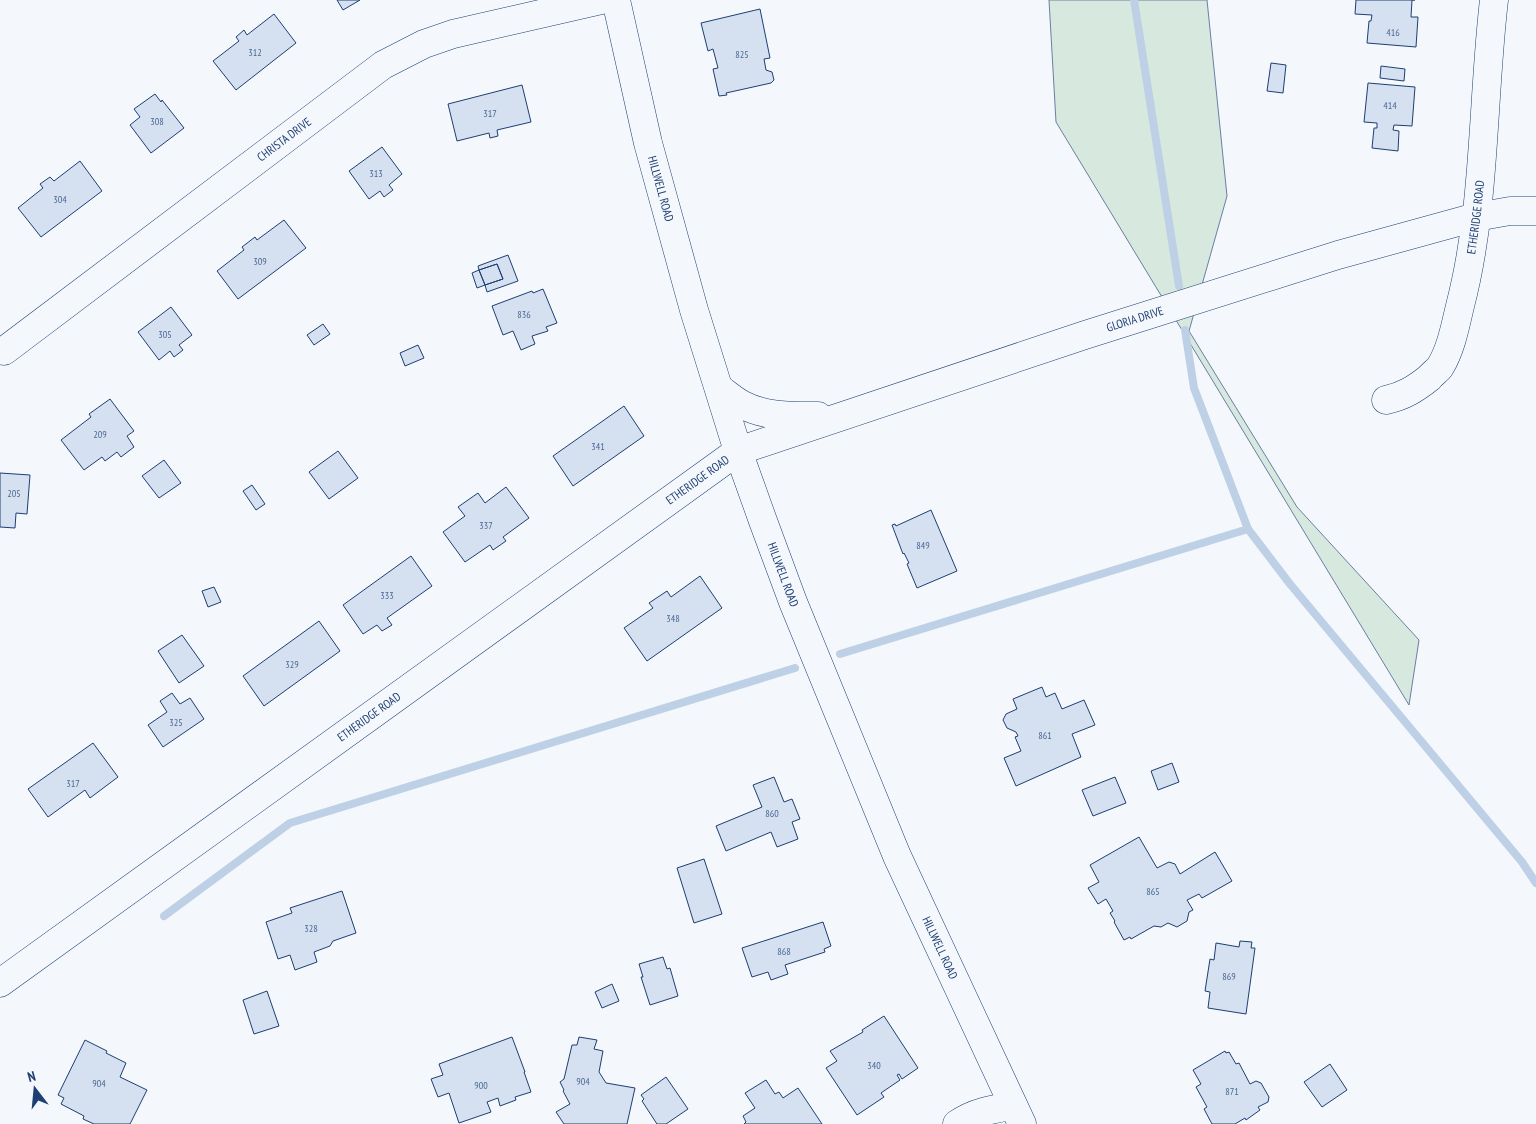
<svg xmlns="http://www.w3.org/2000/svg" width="1536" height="1124" font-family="'PT Sans Narrow',sans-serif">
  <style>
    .green { fill: #d7e8df; stroke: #687fa3 }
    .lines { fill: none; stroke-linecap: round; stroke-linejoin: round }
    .stream { stroke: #bed0e5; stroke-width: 8 }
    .building { fill: #d5e0f0; stroke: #1d3f73 }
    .minor-casing { stroke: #1d3f73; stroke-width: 29 }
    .minor { stroke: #f4f7fb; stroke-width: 28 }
    .labels { text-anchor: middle; stroke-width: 4; stroke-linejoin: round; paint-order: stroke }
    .number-label { font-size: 10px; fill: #4b6792 }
    .street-label { font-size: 12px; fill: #1d3f73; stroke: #f4f7fb }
  </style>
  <rect width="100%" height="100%" fill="#f4f7fb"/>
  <path class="green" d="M1049 0H1207L1227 196 1189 331 1297 507 1419 640 1409 705 1056 122Z"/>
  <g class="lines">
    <path class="stream" d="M1134 0 1179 286
      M1185 330 1194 388 1248 529 1290 584 1522 862 1536 883
      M840 654 1248 529
      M164 916 290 823 795 668"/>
  </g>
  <path class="building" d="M337 0H360L343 10Z
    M1356 0H1415H1412L1411 17H1418L1416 47 1367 43 1369 21H1371L1372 15 1355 14Z
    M760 9 770 58 764 59 766 70 772 72 774 80 771 83 726 93 727 95 719 96 713 69 718 68 713 49 708 51 701 23Z
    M274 14 296 43 236 90 213 61 239 41 236 37 244 30 247 35Z
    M1271 63 1286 65 1283 93 1267 91Z
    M1381 66 1405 69 1404 81 1380 78Z
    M1368 83 1415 87 1412 126 1394 125 1393 130 1399 131 1398 151 1372 148 1374 128H1377V123L1364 122Z
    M522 85 531 122 497 130 498 136 490 138 489 133 457 141 448 104Z
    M155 94 161 102 162 100 184 128 151 153 130 125 140 117 134 109Z
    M382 147 402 174 389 185 393 190 384 197 380 191 369 199 349 171Z
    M80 161 102 191 41 237 18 208 43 188 40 184 50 177 54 181Z
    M284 220 306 248 238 299 217 271 244 250 242 247 255 237 257 240Z
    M508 255 518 281 487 292 485 285 503 279 497 264 479 270 478 266Z
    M497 264 503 279 485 285 479 270Z
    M479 270 485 285 477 288 472 273Z
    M543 289 557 323 546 327 548 331 532 336 535 344 521 350 513 331 503 335 492 306 532 291 533 293Z
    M171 307 192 335 179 345 183 350 174 357 170 351 159 360 138 332Z
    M323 324 330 334 314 345 307 335Z
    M418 345 424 358 405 366 400 353Z
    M110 399 134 431 127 436 134 447 121 457 117 452 105 461 102 457 84 470 61 440 91 417 89 414Z
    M624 406 644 436 573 486 553 456Z
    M338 451 358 478 329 499 309 472Z
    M164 460 181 483 159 498 142 476Z
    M0 473 30 475 27 514 16 513 15 528 0 527Z
    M252 485 265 504 256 510 243 491Z
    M506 487 529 518 503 537 506 541 493 550 490 545 465 562 443 532 465 516 458 507 478 493 485 503Z
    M931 510 957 571 917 588 907 564 909 563 904 553 903 554 892 525 895 524 896 526Z
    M411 556 432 586 387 618 392 625 382 631 377 625 363 634 343 605Z
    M700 576 722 608 647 661 624 628 653 608 649 603 667 591 671 597Z
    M214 587 221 602 208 607 202 591Z
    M319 621 340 651 264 706 243 676Z
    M182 635 204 666 179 683 158 651Z
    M1042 687 1046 697 1055 693 1062 709 1084 700 1095 725 1072 734 1081 757 1016 786 1004 758 1021 751 1015 737 1018 736 1016 732 1007 728 1003 720 1006 714 1017 709 1013 699Z
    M172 693 180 704 190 698 204 719 163 747 148 725 167 712 160 701Z
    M93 743 118 777 90 798 85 790 48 817 28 789Z
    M1172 763 1179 782 1158 790 1151 771Z
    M774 777 784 802 792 799 800 819 792 822 798 839 777 847 771 832 726 851 716 826 762 807 753 785Z
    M1115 777 1126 803 1093 816 1082 790Z
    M1139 837 1157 868 1169 862 1175 864 1180 874 1215 852 1232 881 1202 898 1199 894 1187 900 1193 910 1189 912 1187 921 1177 927 1168 923 1161 927 1154 926 1131 939 1130 937 1124 940 1114 922 1115 921 1110 913 1113 911 1106 899 1098 904 1088 888 1099 882 1090 865Z
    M704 859 722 914 694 923 677 868Z
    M342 891 356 933 333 941 330 946 314 952 317 962 295 970 290 955 278 959 266 922 292 913 290 908Z
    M823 922 831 946 824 949 825 952 785 965 788 974 771 980 768 972 752 977 742 948Z
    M1240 941 1252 942 1251 948H1255L1246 1014 1208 1008 1210 992 1205 991 1210 959 1214 960 1216 943 1239 947Z
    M663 957 667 969 670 968 678 996 650 1005 641 977H643L639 964Z
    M612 984 619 1001 602 1008 595 992Z
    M267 991 279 1026 254 1034 243 1000Z
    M884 1016 918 1068 902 1079 899 1074 897 1075 900 1080 881 1093 884 1097 857 1115 826 1068 837 1061 830 1051 863 1032 862 1030Z
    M512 1037 525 1072H524L531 1092 515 1097 516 1100 500 1106 498 1098 487 1102 491 1112 459 1123 449 1093 438 1097 431 1079 443 1075 439 1064Z
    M579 1037 597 1040 594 1049 603 1051 599 1072 606 1083 635 1088 627 1124H564L556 1112 570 1104 563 1091 564 1090 560 1082 564 1079 572 1045H577Z
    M85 1040 107 1051 106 1053 126 1063 120 1077 147 1090 130 1124H94L83 1119 84 1116 61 1104 64 1098 58 1095Z
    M1225 1051 1226 1053 1229 1052 1236 1064 1239 1063 1250 1084 1256 1081 1261 1083 1269 1097 1268 1102 1258 1107 1260 1110 1246 1120 1245 1118 1235 1124H1212L1204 1109 1207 1107 1196 1087 1201 1084 1193 1070Z
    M1330 1064 1347 1090 1322 1107 1304 1082Z
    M666 1077 688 1109 666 1124H657L642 1101 644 1099 641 1095Z
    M766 1080 775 1094 779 1092 783 1098 798 1088 822 1124H744L746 1122 743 1116 755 1108 745 1093Z"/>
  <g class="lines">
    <g class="minor-casing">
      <g id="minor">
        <path id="s1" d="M616 0 648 143 694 310 738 451 763 521 793 602 897 856 1022 1124"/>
        <path id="s2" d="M4 351 383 65 424 44 453 34 601 0"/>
        <path d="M720 389C727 394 735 401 743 405 766 417 793 416 818 416"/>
        <path id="s3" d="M1386 400C1404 396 1415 389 1429 378 1432 374 1437 371 1440 367 1451 349 1455 327 1460 306 1486 206 1482 102 1494 0"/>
        <path id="s4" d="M0 983 738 451 1085 335 1338 255 1476 217 1510 211H1536"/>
        <path d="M957 1124C974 1112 993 1109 1013 1106"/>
      </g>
    </g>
    <use href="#minor" class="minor"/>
  </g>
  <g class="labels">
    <g class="number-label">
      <text x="1393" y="36">416</text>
      <text x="255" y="56">312</text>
      <text x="742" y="58">825</text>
      <text x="1390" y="109">414</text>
      <text x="490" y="117">317</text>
      <text x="157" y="125">308</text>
      <text x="376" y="177">313</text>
      <text x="60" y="203">304</text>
      <text x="260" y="265">309</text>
      <text x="524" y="318">836</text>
      <text x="165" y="338">305</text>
      <text x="100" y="438">209</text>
      <text x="598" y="450">341</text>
      <text x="14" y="497">205</text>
      <text x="486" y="529">337</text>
      <text x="923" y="549">849</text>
      <text x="387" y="599">333</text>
      <text x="673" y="622">348</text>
      <text x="292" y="668">329</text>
      <text x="176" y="726">325</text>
      <text x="1045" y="739">861</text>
      <text x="73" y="787">317</text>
      <text x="772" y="817">860</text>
      <text x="1153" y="895">865</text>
      <text x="311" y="932">328</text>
      <text x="784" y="955">868</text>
      <text x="1229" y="980">869</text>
      <text x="874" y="1069">340</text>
      <text x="583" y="1085">904</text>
      <text x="99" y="1087">904</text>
      <text x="481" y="1089">900</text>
      <text x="1232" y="1095">871</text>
    </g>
    <g class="street-label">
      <text dy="4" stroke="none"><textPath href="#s2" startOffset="351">CHRISTA DRIVE</textPath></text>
      <text dy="4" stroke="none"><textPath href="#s1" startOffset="194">HILLWELL ROAD</textPath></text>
      <text dy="4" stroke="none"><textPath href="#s3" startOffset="219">ETHERIDGE ROAD</textPath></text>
      <text dy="4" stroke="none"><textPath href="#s4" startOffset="1328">GLORIA DRIVE</textPath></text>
      <text dy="4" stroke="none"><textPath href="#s4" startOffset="860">ETHERIDGE ROAD</textPath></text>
      <text dy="4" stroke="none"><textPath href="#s1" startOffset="599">HILLWELL ROAD</textPath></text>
      <text dy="4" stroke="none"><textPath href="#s4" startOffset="455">ETHERIDGE ROAD</textPath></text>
      <text dy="4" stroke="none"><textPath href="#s1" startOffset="1004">HILLWELL ROAD</textPath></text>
    </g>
  </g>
  <g transform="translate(35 1089) rotate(344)" stroke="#f4f7fb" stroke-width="4" paint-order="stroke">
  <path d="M0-4L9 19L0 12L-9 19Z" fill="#1d3f73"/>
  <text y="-8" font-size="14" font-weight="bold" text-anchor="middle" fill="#1d3f73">N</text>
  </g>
</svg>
